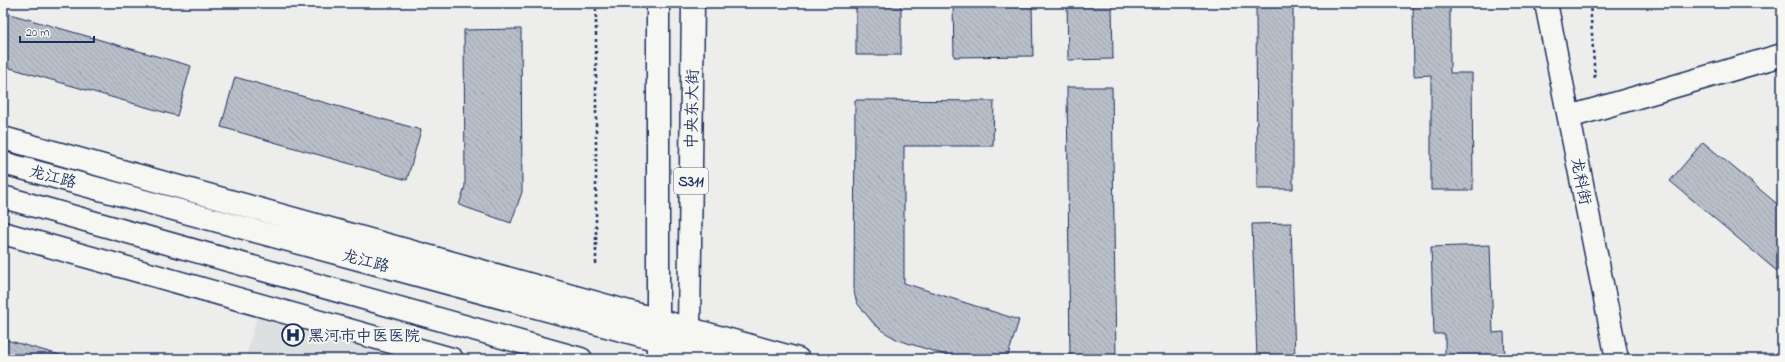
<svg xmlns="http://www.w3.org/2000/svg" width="1785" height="362" font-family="'Indie Flower','LXGW WenKai TC',sans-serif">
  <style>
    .built { fill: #dde0e1 }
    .building { fill: url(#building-back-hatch); stroke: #1b2f5e }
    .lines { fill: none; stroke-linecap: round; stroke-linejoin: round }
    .minor-casing { stroke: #1b2f5e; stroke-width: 25 }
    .major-casing { stroke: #1b2f5e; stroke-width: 25 }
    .path { stroke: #1b2f5e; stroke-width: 2.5; stroke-dasharray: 3 3; stroke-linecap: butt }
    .minor { stroke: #f6f6f2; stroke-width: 22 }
    .major { stroke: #f6f6f2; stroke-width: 22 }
    .labels { text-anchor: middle; stroke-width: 4; stroke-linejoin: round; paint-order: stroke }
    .shield { fill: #f6f6f2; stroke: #5d6b8a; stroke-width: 1 }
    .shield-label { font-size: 15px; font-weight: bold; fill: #1b2f5e }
    .street-label { font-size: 16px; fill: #1b2f5e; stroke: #f6f6f2 }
    .poi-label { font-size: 16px; fill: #1b2f5e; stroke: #f6f6f2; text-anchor: start }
  </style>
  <defs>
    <pattern id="building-back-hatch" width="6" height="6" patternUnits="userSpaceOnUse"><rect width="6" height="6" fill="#b9bfc8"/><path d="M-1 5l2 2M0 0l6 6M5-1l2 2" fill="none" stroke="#9ea4ae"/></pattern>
  </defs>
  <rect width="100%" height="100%" fill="#edeeec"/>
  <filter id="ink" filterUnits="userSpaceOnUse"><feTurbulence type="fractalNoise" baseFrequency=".025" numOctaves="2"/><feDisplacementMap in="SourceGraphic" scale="8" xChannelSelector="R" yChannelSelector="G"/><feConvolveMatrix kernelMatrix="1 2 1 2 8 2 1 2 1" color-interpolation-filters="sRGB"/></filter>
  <g filter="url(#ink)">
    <path class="built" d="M258 312 410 359H245Z"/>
    <path class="building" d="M856 3H901V55H856Z
      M1032 3 1033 56 954 57 953 4Z
      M1067 3H1112L1113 59 1068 60Z
      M1256 3H1293V189H1257Z
      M1413 3H1450V73H1472L1473 190H1431V75L1414 76Z
      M3 12 191 66 177 116 3 66Z
      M521 29 522 192 511 223 459 205 465 186 464 30Z
      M235 77 421 130 407 180 221 127Z
      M1067 87H1112L1116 359H1070Z
      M855 100 994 101 993 146H904V283L1019 320 1007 359H958L898 340 886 333 874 324 857 303 854 292Z
      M1703 142 1782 208V266L1778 272 1670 181Z
      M1291 223 1295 359H1257L1252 224Z
      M1490 245 1493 333 1504 332 1505 359H1445V334H1434L1431 247Z
      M3 339 74 359H3Z"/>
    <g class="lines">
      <g class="minor-casing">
        <path id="minor" d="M1546 3 1617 359
          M1569 117 1782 55
          M3 138 798 359
          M3 163 729 359
          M3 197 581 359
          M3 233 452 359"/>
      </g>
      <g class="major-casing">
        <path id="major" d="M658 3V359
          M690 359 689 329 693 3"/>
      </g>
      <path class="path" d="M1590 3 1595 80
        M596 264V3"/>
      <use href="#minor" class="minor"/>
      <use href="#major" class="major"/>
    </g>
  </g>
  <defs>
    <g id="hospital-ring" transform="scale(1.15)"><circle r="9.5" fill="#f6f6f2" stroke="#1b2f5e" stroke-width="1.5"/><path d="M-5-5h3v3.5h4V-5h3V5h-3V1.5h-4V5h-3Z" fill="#1b2f5e"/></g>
  </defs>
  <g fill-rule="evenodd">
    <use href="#hospital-ring" x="293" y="335"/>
  </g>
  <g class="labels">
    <rect class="shield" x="674" y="168" width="34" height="26" rx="3"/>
    <g class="shield-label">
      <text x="691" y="186">S311</text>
    </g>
    <g class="street-label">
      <text transform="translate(691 109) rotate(-89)" y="6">中央东大街</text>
      <text transform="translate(53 176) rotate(15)" y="6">龙江路</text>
      <text transform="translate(1582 181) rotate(79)" y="6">龙科街</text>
      <text transform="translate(366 260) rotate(15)" y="6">龙江路</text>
    </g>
    <g class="poi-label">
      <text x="308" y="341">黑河市中医医院</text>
    </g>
  </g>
  <rect width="1785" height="362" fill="none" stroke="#f6f6f2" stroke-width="16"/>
  <rect x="8" y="8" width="1769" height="346" fill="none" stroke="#1b2f5e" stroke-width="1.5" filter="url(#ink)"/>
  <path d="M20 36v6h74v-6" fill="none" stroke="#1b2f5e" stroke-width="2"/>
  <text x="26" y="36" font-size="12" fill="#1b2f5e" stroke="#f6f6f2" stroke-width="3" paint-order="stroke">20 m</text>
</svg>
